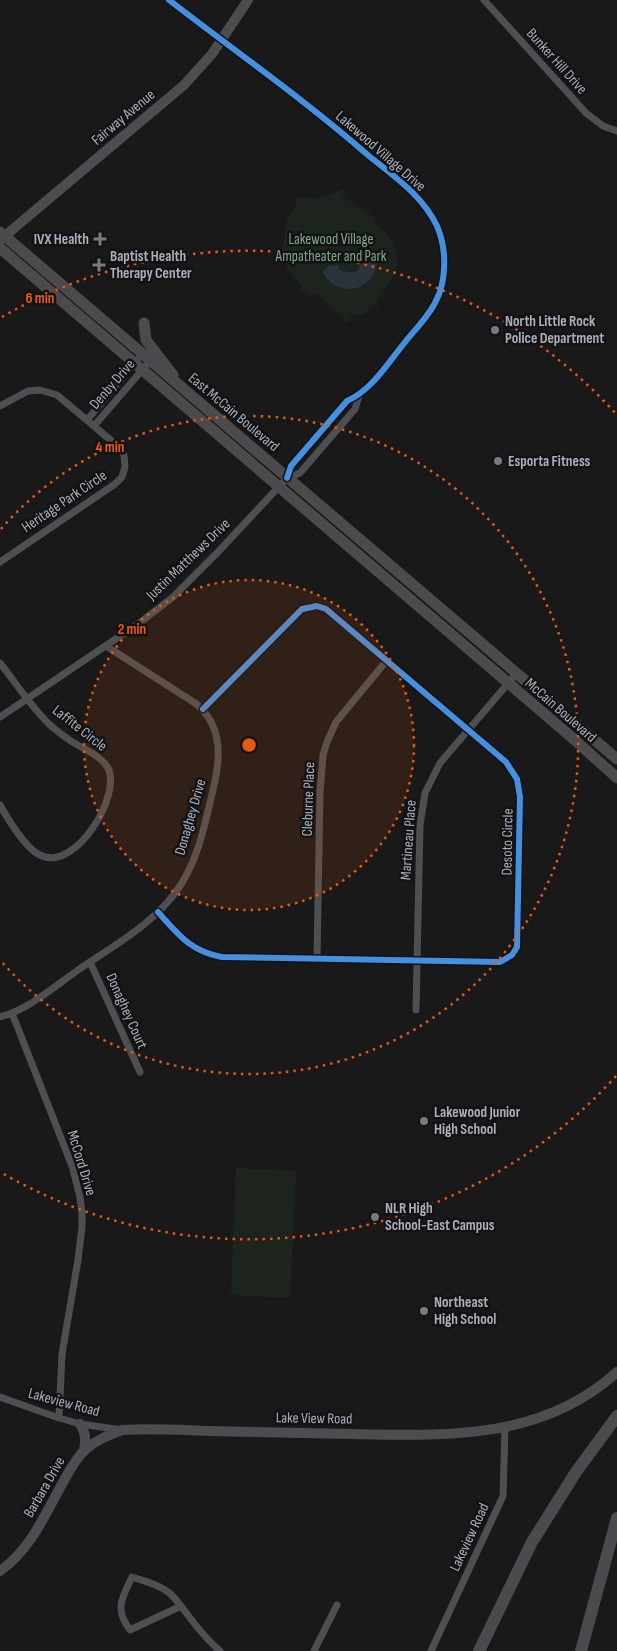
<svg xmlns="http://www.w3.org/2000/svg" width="617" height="1651" font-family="'Sofia Sans Condensed',sans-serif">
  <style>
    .green { fill: #1d241e }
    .water { fill: #2b343d }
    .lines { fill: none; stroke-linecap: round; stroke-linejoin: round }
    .street { stroke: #4d4f53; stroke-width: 7 }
    .secondary { stroke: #4c4d51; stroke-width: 10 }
    .primary { stroke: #4b4b4e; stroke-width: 11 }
    .highway { stroke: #4b4b4f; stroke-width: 12 }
    .cycleway-casing { stroke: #131316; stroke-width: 9 }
    .cycleway { stroke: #468fdf; stroke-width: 6 }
    .ring { fill: none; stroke: #e8590c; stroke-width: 2.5; stroke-dasharray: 2.5 5 }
    .poi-dot { fill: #777a83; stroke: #131316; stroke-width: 2 }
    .labels { text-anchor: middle; stroke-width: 5; stroke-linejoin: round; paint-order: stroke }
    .street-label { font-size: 15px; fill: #aaafbb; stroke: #131316 }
    .poi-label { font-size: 15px; font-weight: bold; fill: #aaafbb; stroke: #131316; text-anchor: start }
    .park-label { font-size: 15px; fill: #80a783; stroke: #131316 }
    .centre { fill: #e8590c; stroke: #131316; stroke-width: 2.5 }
    .ring-label { font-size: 15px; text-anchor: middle; font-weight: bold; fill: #e8590c; stroke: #131316; stroke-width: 5; stroke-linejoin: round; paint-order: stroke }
  </style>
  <rect width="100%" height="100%" fill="#19191a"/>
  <path class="green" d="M341 189 345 192 342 196 376 218 373 223C379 228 387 233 391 239 405 261 391 285 376 302L379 305 377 308 374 304 363 315H353L347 323 342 320 344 317 315 293 310 297 300 290 302 286 287 269 281 252 288 216 297 206 295 197C312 199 327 199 341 189Z
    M236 1168 296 1171 290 1298 231 1295Z"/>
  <path class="water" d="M377 262C376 266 375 273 372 277 359 295 332 292 323 272L328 266 337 265 341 271 353 273 357 271 361 263Z"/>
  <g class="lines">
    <path class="street" d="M169 0C236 52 305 100 369 156 394 176 423 196 437 226 447 249 447 281 435 303 428 316 419 326 410 336 391 358 374 389 347 401L291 466 287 478
      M484 0 586 113 603 126 617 131
      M0 406 28 391 40 390 57 395 120 448 124 455 125 467 122 477 115 484 0 562
      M87 420 137 360
      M94 426 150 361
      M0 663C16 683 31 707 50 725 56 730 62 735 68 739 80 748 100 754 108 768 122 794 76 873 40 855 26 849 7 818 0 805
      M0 717 138 624 173 597 218 552 287 478 300 473 355 409 359 396
      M158 912C179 935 190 951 222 957L500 962 512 955 517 947 520 797 517 779 506 762 326 609 317 606 302 609 203 709
      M317 959 320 792 323 755 327 742 336 722 387 660
      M90 962 140 1072
      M416 1010 420 825 425 793 440 763 516 674
      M12 1013 72 1166 80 1197 82 1213V1227L78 1260 62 1354 59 1418
      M0 1017C29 1009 54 987 78 970 113 946 156 923 180 886 199 857 205 823 213 790 221 758 223 725 195 703L106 646
      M0 1397 56 1417 80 1424 122 1430
      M181 1606 130 1630C114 1609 122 1598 132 1577 144 1581 158 1584 168 1592 174 1596 179 1604 184 1610 195 1625 206 1639 220 1651
      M314 1651 337 1605
      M431 1651 503 1496 505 1428"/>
    <path class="secondary" d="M0 240 184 85 212 54 248 0
      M80 1424C86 1433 86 1440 84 1450
      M0 1571C30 1550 45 1515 62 1484 69 1472 75 1459 85 1450 96 1440 109 1435 122 1430 151 1428 180 1430 209 1431 257 1432 305 1433 352 1434 446 1436 543 1440 617 1372"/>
    <path class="primary" d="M0 232 617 759
      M0 248 576 741 617 778
      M144 323 146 340 173 375"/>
    <path class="highway" d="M479 1651 532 1542 576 1472 617 1416
      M581 1651 617 1518"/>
    <g class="cycleway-casing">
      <path id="cycleway" d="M169 0C236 52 305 100 369 156 394 176 423 196 437 226 447 249 447 281 435 303 428 316 419 326 410 336 391 358 374 389 347 401L291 466 287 478
        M158 912C179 935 190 951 222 957L500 962 512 955 517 947 520 797 517 779 506 762 326 609 317 606 302 609 203 709"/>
    </g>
    <use href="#cycleway" class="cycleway"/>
  </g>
  <circle cx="249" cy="745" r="165" fill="#e8590c" fill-opacity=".12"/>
  <g class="ring">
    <circle cx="249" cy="745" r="165"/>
    <path d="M1 529A329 329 0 1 1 1 961"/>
    <path d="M616 1076A494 494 0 0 1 2 1173M2 317A494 494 0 0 1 616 414"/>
  </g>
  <g class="poi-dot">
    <path d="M97.5 231.5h5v5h5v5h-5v5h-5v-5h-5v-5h5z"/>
    <path d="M96.5 257.5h5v5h5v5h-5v5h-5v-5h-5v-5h5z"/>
    <circle cx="495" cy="330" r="5"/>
    <circle cx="498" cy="461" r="5"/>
    <circle cx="424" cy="1121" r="5"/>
    <circle cx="375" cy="1217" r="5"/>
    <circle cx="424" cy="1311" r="5"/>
  </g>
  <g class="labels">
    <g class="street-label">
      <text transform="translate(557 61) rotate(48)" y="5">Bunker Hill Drive</text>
      <text transform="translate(123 117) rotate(-40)" y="5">Fairway Avenue</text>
      <text transform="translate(381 151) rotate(41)" y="5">Lakewood Village Drive</text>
      <text transform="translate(112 384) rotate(-49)" y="5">Denby Drive</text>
      <text transform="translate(234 412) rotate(40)" y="5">East McCain Boulevard</text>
      <text transform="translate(64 501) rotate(-34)" y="5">Heritage Park Circle</text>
      <text transform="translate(188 559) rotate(-44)" y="5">Justin Matthews Drive</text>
      <text transform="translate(561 710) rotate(41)" y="5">McCain Boulevard</text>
      <text transform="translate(80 728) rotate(38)" y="5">Laffite Circle</text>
      <text transform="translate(308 799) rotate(-88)" y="5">Cleburne Place</text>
      <text transform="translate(190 817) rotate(-74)" y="5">Donaghey Drive</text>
      <text transform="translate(408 840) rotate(-86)" y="5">Martineau Place</text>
      <text transform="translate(507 842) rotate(-89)" y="5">Desoto Circle</text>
      <text transform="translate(127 1011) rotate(66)" y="5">Donaghey Court</text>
      <text transform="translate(82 1163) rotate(73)" y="5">McCord Drive</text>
      <text transform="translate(64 1402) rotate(15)" y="5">Lakeview Road</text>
      <text transform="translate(314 1418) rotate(1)" y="5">Lake View Road</text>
      <text transform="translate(44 1487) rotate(-60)" y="5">Barbara Drive</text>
      <text transform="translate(469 1537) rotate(-65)" y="5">Lakeview Road</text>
    </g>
    <g class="poi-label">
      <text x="89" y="244" text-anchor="end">IVX Health</text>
      <text x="110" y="261">Baptist Health<tspan x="110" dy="17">Therapy Center</tspan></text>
      <text x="505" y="326">North Little Rock<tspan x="505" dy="17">Police Department</tspan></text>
      <text x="508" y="466">Esporta Fitness</text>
      <text x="434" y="1117">Lakewood Junior<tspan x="434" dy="17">High School</tspan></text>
      <text x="385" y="1213">NLR High<tspan x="385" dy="17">School-East Campus</tspan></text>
      <text x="434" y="1307">Northeast<tspan x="434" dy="17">High School</tspan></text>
    </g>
    <g class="park-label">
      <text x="331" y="244">Lakewood Village<tspan x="331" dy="17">Ampatheater and Park</tspan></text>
    </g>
  </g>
  <circle cx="249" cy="745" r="8" class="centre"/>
  <g class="ring-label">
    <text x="40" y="303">6 min</text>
    <text x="110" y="452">4 min</text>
    <text x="132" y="634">2 min</text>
  </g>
</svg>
